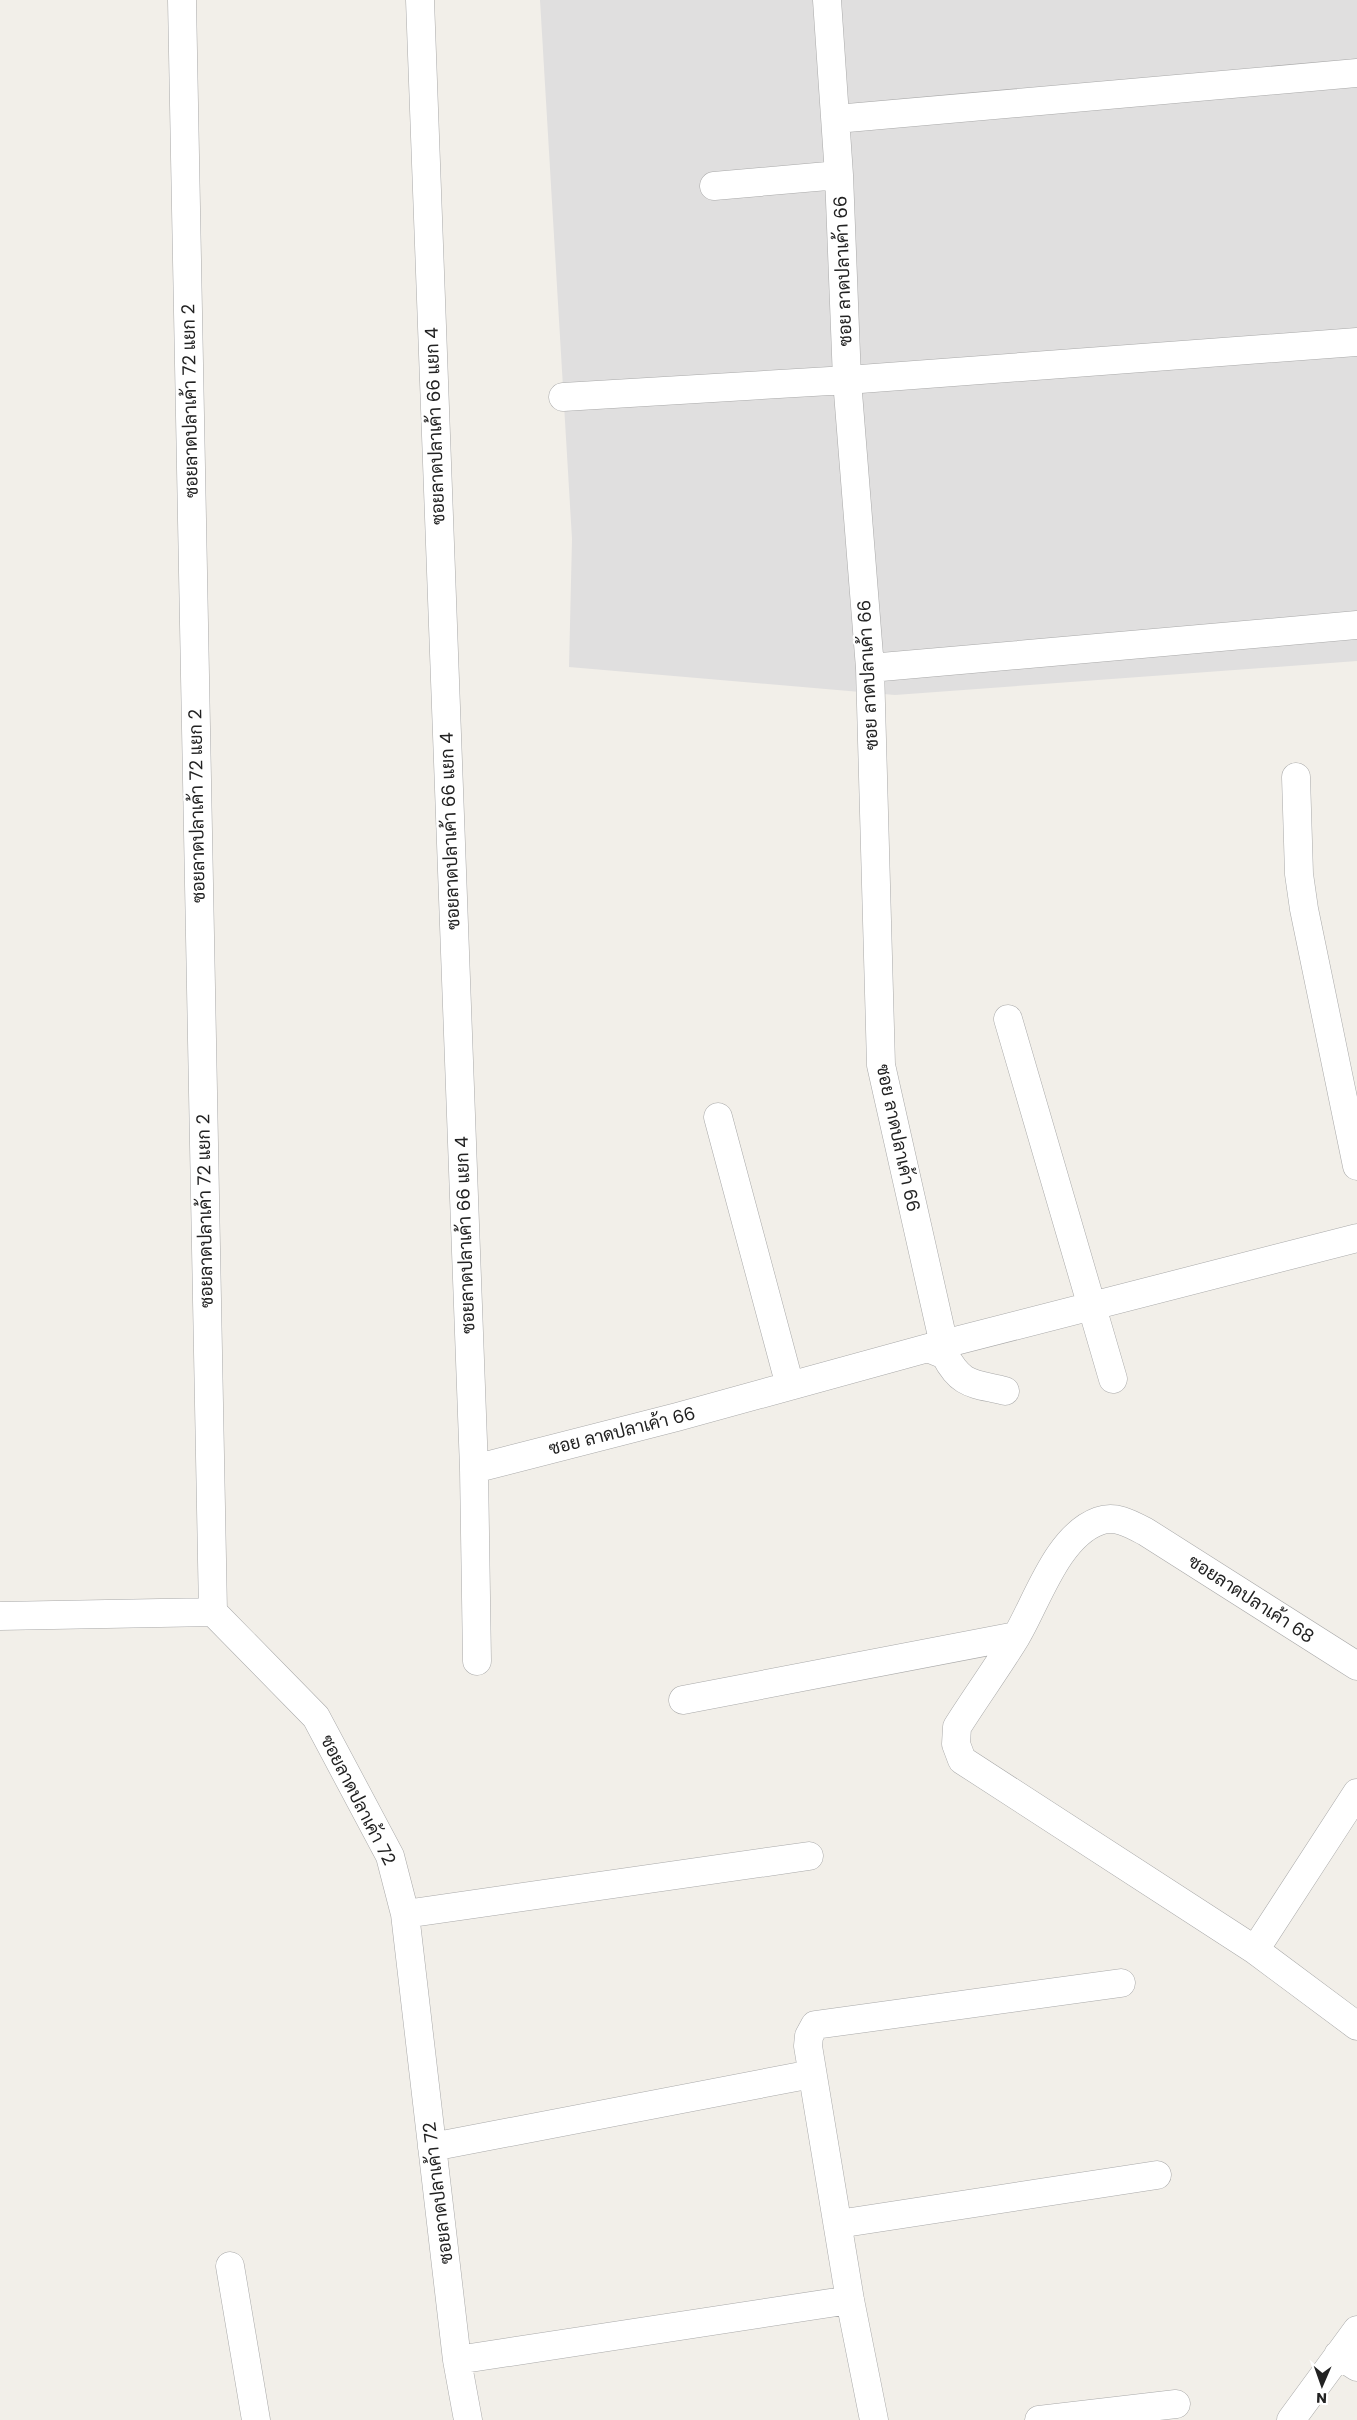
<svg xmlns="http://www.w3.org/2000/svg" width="1357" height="2420" font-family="Poppins,Sarabun,sans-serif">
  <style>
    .residential { fill: #e0dfdf }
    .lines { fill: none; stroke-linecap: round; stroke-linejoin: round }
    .minor-casing { stroke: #a9a9a9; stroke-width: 29 }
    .minor { stroke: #fff; stroke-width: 28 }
    .labels { text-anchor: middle; stroke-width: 4.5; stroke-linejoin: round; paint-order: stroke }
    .street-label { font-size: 18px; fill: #222; stroke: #fff }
  </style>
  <rect width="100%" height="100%" fill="#f2efe9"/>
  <path class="residential" d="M540 0H1357V661L895 695 569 667 572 539Z"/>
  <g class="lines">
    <g class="minor-casing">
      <path id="minor" d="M182 0 213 1612
        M420 0 474 1469 477 1661
        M827 0 839 175 847 380 870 668 881 1065 944 1345
        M836 119 1357 73
        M714 186 839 175
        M563 397 847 380 1357 342
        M870 668 1357 625
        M1296 777 1299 874 1304 909 1357 1166
        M1008 1019 1113 1379
        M718 1117 790 1386
        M928 1348 945 1355C961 1386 973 1383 1005 1391
        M474 1469 677 1417 928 1348 1357 1238
        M0 1616 213 1612 316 1717 390 1856 405 1914 457 2360 468 2420
        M1357 1666 1146 1532C1131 1524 1116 1515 1099 1521 1057 1536 1037 1602 1016 1637 997 1668 976 1697 957 1727L956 1744 962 1760 1255 1950 1357 2026
        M683 1700 1016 1636
        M405 1914 809 1856
        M1255 1950 1357 1793
        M432 2147 812 2074
        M838 2224 1157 2175
        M230 2266 256 2420
        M1338 2355 1357 2367
        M457 2360 850 2300
        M874 2420 850 2300 808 2046 809 2036 815 2025 1121 1983
        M1039 2420 1176 2404
        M1291 2420 1357 2330"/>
    </g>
    <use href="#minor" class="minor"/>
  </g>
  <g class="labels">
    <g class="street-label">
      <text transform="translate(843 271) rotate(-92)" y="6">ซอย ลาดปลาเค้า 66</text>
      <text transform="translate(190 401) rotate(-91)" y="6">ซอยลาดปลาเค้า 72 แยก 2</text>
      <text transform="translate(435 426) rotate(-92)" y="6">ซอยลาดปลาเค้า 66 แยก 4</text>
      <text transform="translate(868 675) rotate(-93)" y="6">ซอย ลาดปลาเค้า 66</text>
      <text transform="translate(197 806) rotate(-91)" y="6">ซอยลาดปลาเค้า 72 แยก 2</text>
      <text transform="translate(450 831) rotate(-92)" y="6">ซอยลาดปลาเค้า 66 แยก 4</text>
      <text transform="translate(898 1138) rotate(78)" y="6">ซอย ลาดปลาเค้า 66</text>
      <text transform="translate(205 1211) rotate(-91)" y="6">ซอยลาดปลาเค้า 72 แยก 2</text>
      <text transform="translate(465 1235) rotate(-92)" y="6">ซอยลาดปลาเค้า 66 แยก 4</text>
      <text transform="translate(622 1431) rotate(-14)" y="6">ซอย ลาดปลาเค้า 66</text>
      <text transform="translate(1251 1599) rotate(33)" y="6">ซอยลาดปลาเค้า 68</text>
      <text transform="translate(358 1800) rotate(63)" y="6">ซอยลาดปลาเค้า 72</text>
      <text transform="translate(438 2193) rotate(-97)" y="6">ซอยลาดปลาเค้า 72</text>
    </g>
  </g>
  <g transform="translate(1322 2385) rotate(182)" stroke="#ffffff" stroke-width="4" paint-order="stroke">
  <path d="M0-4L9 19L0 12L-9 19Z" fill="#222222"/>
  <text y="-8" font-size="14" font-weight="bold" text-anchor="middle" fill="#222222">N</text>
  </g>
</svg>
